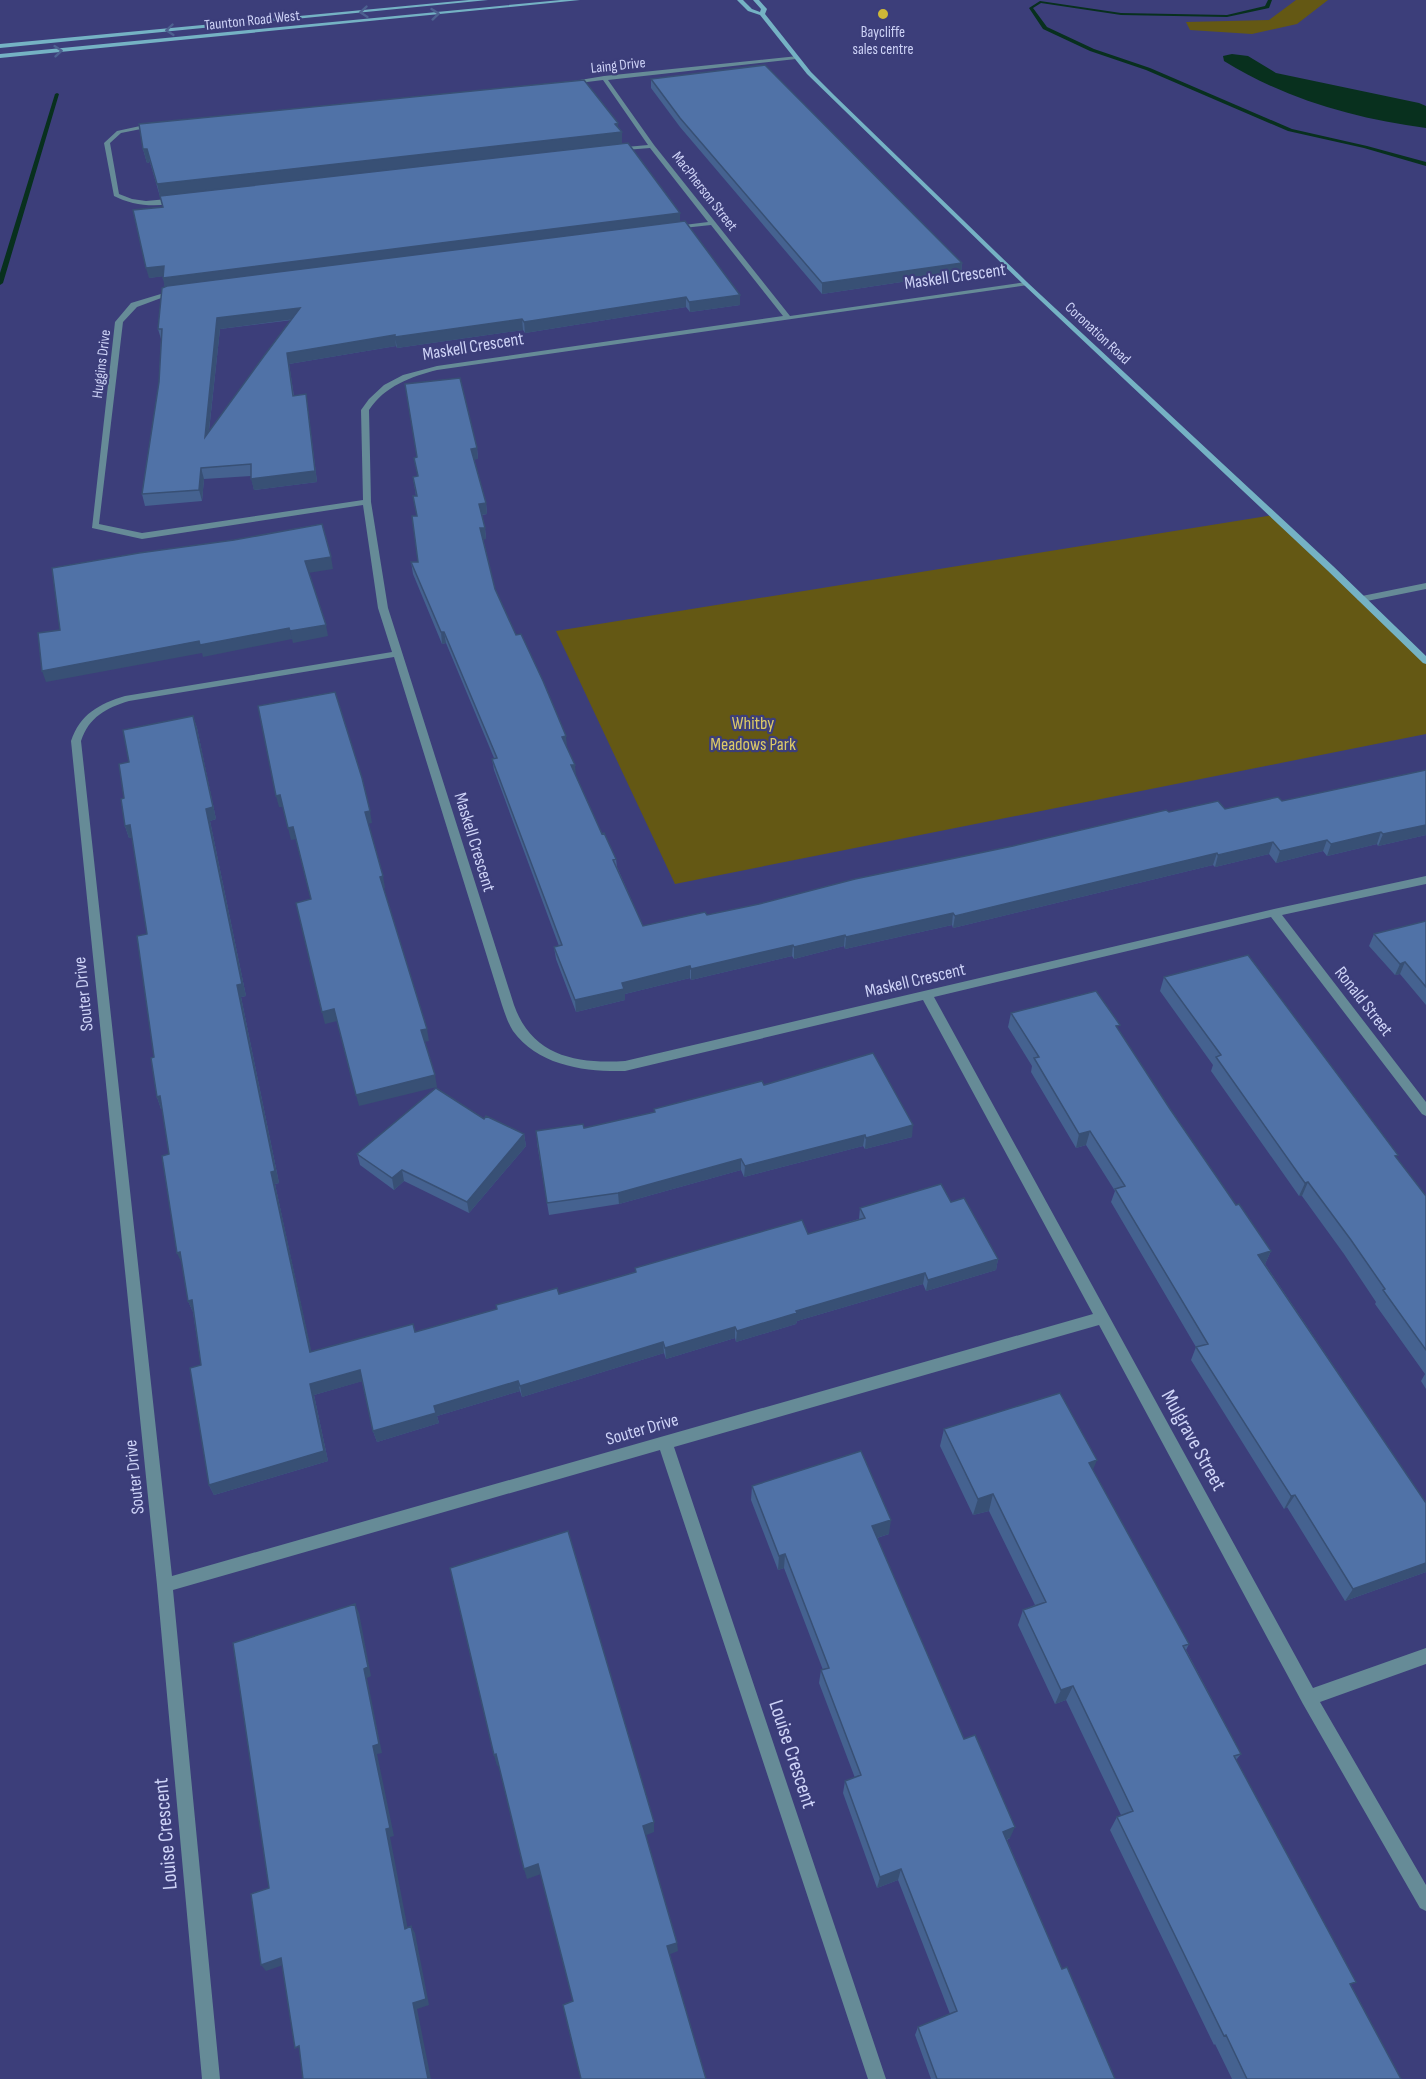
<svg xmlns="http://www.w3.org/2000/svg" width="1426" height="2079" font-family="'Sofia Sans Condensed',sans-serif">
  <style>
    .green { fill: #645814 }
    .water { fill: #08301e }
    .lines { fill: none; stroke-linecap: round; stroke-linejoin: round }
    .stream { fill: #08301e; fill-rule: evenodd }
    .street { fill: #668b97; fill-rule: evenodd }
    .secondary { fill: #75b2c4; fill-rule: evenodd }
    .wall { fill: #456290; fill-rule: evenodd }
    .shaded-wall { fill: #385075 }
    .building { fill: #5072a7; stroke: #385075; stroke-width: 1.5; fill-rule: evenodd }
    .oneway { stroke: #4d6190 }
    .poi-dot { fill: #ceb837; stroke: #3c3e7a; stroke-width: 2 }
    .labels { text-anchor: middle; stroke-width: 4.5; stroke-linejoin: round; paint-order: stroke }
    .far-street-label { font-size: 15px; fill: #ced3f7; stroke: #3c3e7a }
    .far-poi-label { font-size: 15px; fill: #ced3f7; stroke: #3c3e7a }
    .street-label { font-size: 18px; fill: #ced3f7; stroke: #3c3e7a }
    .park-label { font-size: 18px; fill: #dcca67; stroke: #3c3e7a }
    .near-street-label { font-size: 21px; fill: #ced3f7; stroke: #3c3e7a }
  </style>
  <rect width="100%" height="100%" fill="#3c3e7a"/>
  <path class="green" d="M1296 0H1328L1297 24 1252 34 1190 30 1186 22 1269 20Z
    M1273 515 1426 662V734L675 884 556 631Z"/>
  <path class="water" d="M1232 54 1248 56 1276 73 1419 103 1426 106V128C1356 119 1285 99 1224 61L1223 56Z"/>
  <g class="lines">
    <path class="stream" d="M1268 0H1272L1269 8 1227 17 1121 15 1041 3 1033 8 1047 27 1094 49 1150 68 1292 129 1367 146 1426 162V166L1364 148 1288 131 1146 70 1090 51 1043 29 1029 8 1040 1 1121 13 1227 15 1265 6Z
      M57 93 59 94 3 283 0 285V273L55 94Z"/>
    <path class="street" d="M798 56 796 59 608 80 654 145 790 316 1026 282 1028 283V285L437 370C410 377 385 386 369 410L371 502 388 608 514 1005C532 1056 576 1064 625 1061L1274 909 1426 876V884L1282 915 1426 1102V1116L1422 1114 1271 917 934 997 1313 1688 1426 1648V1664L1320 1702 1426 1885V1911L1420 1908 1303 1704 1099 1325 674 1447 886 2079H868L660 1450 173 1590 220 2079H202L157 1585 71 741C80 714 99 704 125 696L392 652 378 608 363 505 142 539 92 528 115 322 131 303 174 290 180 291 137 307 123 322 99 524 142 533 363 500 361 410 369 399 384 385 403 375 437 366 783 316 711 225 674 229 673 228 676 226 708 222 650 148 613 151 615 148 648 145 603 80 571 84 568 82 604 76ZM394 657 502 1005C505 1014 508 1023 513 1031 538 1066 586 1072 625 1071L923 1000 1093 1314 172 1576 81 741C89 717 106 708 129 701Z
      M154 123 156 126 121 133 110 143 119 194 132 199 146 201 178 198 181 200C162 209 133 206 114 196L104 143 117 131Z
      M1426 583V589L1362 602 1357 599 1362 596Z"/>
    <path class="secondary" d="M469 0H488L0 48V44Z
      M561 0H580L0 58V54Z
      M737 0H743L752 9 760 12 761 9 753 0H759L767 9 765 14 811 72 834 95 1028 283 1333 566 1426 656V664L1423 663 1327 570 1024 285 807 74 760 15 748 11Z"/>
  </g>
  <path class="wall" d="M651 79 962 263 961 273 822 294 680 127 651 88Z
    M618 127 622 132V144L680 213V221L740 295V305L690 312 686 307 525 333 523 330 397 348 396 346 289 364 294 396 306 394 317 482 254 490 251 476 204 479 202 501 145 506 142 494 159 382 161 339 158 329 165 287 163 276 149 278 163 207 150 162 147 163 143 149ZM292 320 209 431 220 329Z
    M477 448 478 459H474L486 503 487 514 482 515 485 528 486 539H483L495 589 575 765V776L602 834 616 859 617 867 643 926 707 915 759 904 1013 846 1169 812 1225 809 1282 801 1426 770V835L1378 846 1377 844 1327 856 1323 851 1276 863 1269 854 1215 867 1213 865 953 928 952 925 845 949 844 946 794 959 792 956 691 980 690 978 625 994V1000L576 1012 556 959 554 947 559 946 494 770 492 759 494 758 446 643 442 644 413 574 411 562H418L417 516 413 496H416L413 477 418 476 414 458Z
    M193 716 197 728 216 819 210 821 246 996 241 997 279 1183 275 1184 311 1352 415 1332 559 1294 635 1272V1268L808 1234 859 1219 860 1208 951 1202 998 1259 996 1270 926 1291 923 1284 797 1321 796 1324 736 1342 735 1338 666 1359 664 1353 522 1397 520 1391 437 1416 439 1423 377 1442 373 1431 362 1381 314 1395 328 1461 214 1495 209 1485 201 1365 193 1312 188 1301 169 1154 162 1108 161 1109 157 1097 147 934 132 837 129 838 125 826 124 798 129 762Z
    M1426 921V1005L1400 974 1395 975 1369 946 1374 934Z
    M1164 977 1396 1158 1426 1196V1389L1421 1381 1425 1374 1375 1304 1376 1302 1344 1254 1302 1196H1299L1211 1071 1213 1065 1160 991Z
    M1011 1013 1118 1030 1170 1109 1236 1205 1271 1251 1265 1264 1426 1503V1572L1345 1601 1287 1507 1284 1509 1191 1360 1196 1347 1111 1202 1115 1191 1086 1145 1076 1148 1031 1072 1032 1066 1008 1027Z
    M764 1085 912 1137 865 1149 863 1146 744 1177 741 1170 619 1204 549 1215 537 1143 584 1128 654 1112V1109Z
    M484 1119 524 1134 526 1146 469 1213 404 1181 394 1190 360 1165 357 1154Z
    M944 1429 1093 1470 1189 1644 1186 1650 1241 1754 1236 1760 1351 1985 1401 2079H1232L1215 2044 1214 2045 1110 1830 1117 1817 1121 1815 1066 1700 1055 1704 1018 1625 1023 1610 1035 1605 989 1511 973 1515 940 1446Z
    M752 1486 889 1534 877 1538 964 1739 1010 1838 1007 1840 1062 1969 1115 2079H931L915 2035 918 2027 950 2014 898 1880 877 1888 843 1793 845 1781 855 1778 819 1683 821 1670H823L784 1568 778 1570 751 1500Z"/>
  <path class="shaded-wall" d="M618 123V133L622 132V146L160 197 157 184Z
    M143 149H147L150 162 147 163Z
    M680 213V223L165 289 163 278Z
    M962 263 961 273 822 294V283Z
    M164 266 166 276 149 278 146 268Z
    M740 295V305L690 312 689 302Z
    M686 297V307L525 333 524 322Z
    M300 308 302 318 220 329 207 448 205 437 217 318Z
    M522 319 523 330 397 348 395 337Z
    M395 335 396 346 289 364 295 407 287 353Z
    M306 394 317 482 254 490 251 479Z
    M477 448 478 459 473 460 471 449Z
    M201 468 204 479 202 501 199 490Z
    M486 503 487 514 480 515 479 504Z
    M480 528H485L486 539 482 540Z
    M331 557 333 569 308 573 305 561Z
    M326 625 328 636 293 643 290 631Z
    M289 628 292 639 203 657 202 653 46 682 42 671 199 641Z
    M441 632H444L446 643 442 644Z
    M193 716 197 728 216 819 210 821 246 996 241 997 279 1183 275 1184 314 1363 310 1352 271 1172 237 985 206 809Z
    M566 736 567 747 562 737Z
    M571 765H575L576 776Z
    M280 795 283 807H279L276 796Z
    M370 811 372 823 367 824 365 812Z
    M130 825 135 837 129 838 125 826Z
    M1426 825V835L1378 846 1383 834Z
    M293 827 296 839 291 840 288 828Z
    M1381 832 1377 844 1327 856 1331 844Z
    M1327 840 1323 851 1276 863 1280 851Z
    M1273 842 1269 854 1215 867 1218 855Z
    M1217 853 1213 865 953 928 955 916Z
    M383 876 385 888 382 889 380 877Z
    M953 913 952 925 845 949 846 937Z
    M845 935 844 946 794 959V947Z
    M793 945 792 956 691 980V969Z
    M1405 962 1400 974 1395 975 1400 964Z
    M690 966V978L625 994V1000L576 1012 575 1000 622 983Z
    M334 1009 337 1021 325 1024 322 1012Z
    M427 1029 429 1041 424 1042 421 1030Z
    M435 1075 437 1087 359 1106 356 1095Z
    M160 1096 165 1108 161 1109 157 1097Z
    M913 1125 912 1137 865 1149 866 1138Z
    M1090 1131 1086 1145 1076 1148 1079 1134Z
    M524 1134 526 1146 469 1213 467 1202Z
    M865 1135 863 1146 744 1177 745 1166Z
    M741 1159V1170L619 1204 618 1193Z
    M402 1170 404 1181 394 1190 392 1178Z
    M1308 1182 1302 1196H1299L1305 1183Z
    M1271 1251 1265 1264 1258 1255Z
    M180 1252 182 1264 177 1253Z
    M998 1259 996 1270 926 1291 928 1280Z
    M925 1273 923 1284 797 1321 796 1324 736 1342 737 1331 796 1311Z
    M192 1300 196 1311 193 1312 188 1301Z
    M735 1327V1338L666 1359 665 1348Z
    M663 1342 664 1353 522 1397 520 1386Z
    M360 1370 363 1381 314 1395 328 1461 214 1495 209 1485 310 1384Z
    M518 1381 520 1391 437 1416 439 1423 377 1442 373 1431 434 1406Z
    M1097 1460 1090 1477 1089 1463Z
    M993 1494 989 1511 973 1515 978 1499Z
    M1295 1495 1287 1507 1284 1509 1291 1496Z
    M891 1520 889 1534 870 1540 872 1526Z
    M785 1554 784 1568 778 1570 779 1556Z
    M1426 1563V1572L1345 1601 1353 1589Z
    M355 1604 359 1613 371 1676 367 1678 382 1753 377 1754 394 1836 390 1837 409 1935 405 1929 386 1829 373 1746Z
    M1073 1686 1066 1700 1055 1704 1061 1690Z
    M496 1754 499 1765 497 1766 494 1755Z
    M654 1822V1832L644 1836 643 1826Z
    M1015 1827 1010 1838 998 1843 1003 1832Z
    M538 1864 541 1874 527 1879 524 1869Z
    M901 1869 898 1880 877 1888 880 1877Z
    M411 1926 415 1933 429 2005 417 2009 431 2079H428L413 2003Z
    M677 1943 678 1951 668 1955 667 1946Z
    M281 1958 286 1964 266 1971 261 1965Z"/>
  <path class="building" d="M765 65 962 263 822 283 680 118 651 79Z
    M584 80 618 123 615 124 622 132 157 184 147 149H143L139 124Z
    M628 143 680 213 163 278 164 266 146 268 133 210 163 207 160 196Z
    M685 221 740 295 689 302 686 297 524 322 522 319 395 337V335L287 353 293 396 306 394 315 471 251 479V464L201 468 199 490 142 494 159 382 162 329H158L162 288 167 286ZM300 308 264 356 205 437 217 318Z
    M460 378 477 448 471 449 486 503 479 504 485 528H480L495 589 516 635 521 634 543 681 566 736 562 737 575 765H571L602 834 604 833 616 859 613 860 643 926 705 912 707 915 759 904 855 879 1013 846 1166 810 1169 812 1218 801 1225 809 1278 797 1282 801 1426 770V825L1383 834 1381 832 1331 844 1327 840 1280 851 1273 842 1218 855 1217 853 955 916 953 913 846 937 845 935 794 947 793 945 691 969 690 966 622 983 624 989 575 1000 554 947 562 945 492 759 497 758 444 632H441L411 562H418L412 516H417L413 496H417L413 477 418 476 414 458 417 457 405 384Z
    M322 524 331 557 305 561 326 625 290 631 289 628 200 645 199 641 42 671 38 633 60 630 52 568 139 553 234 540Z
    M335 692 362 778 370 811 365 812 383 876 380 877 427 1029 421 1030 435 1075 356 1095 334 1009 322 1012 296 903 311 899 293 827 288 828 280 795 276 796 258 706Z
    M193 716 213 807 206 809 242 984 237 985 275 1171 271 1172 310 1352 413 1324 415 1332 497 1309 496 1305 557 1288 559 1294 636 1272 635 1268 802 1220 808 1234 865 1218 860 1208 941 1184 951 1202 964 1198 998 1259 928 1280 925 1273 796 1311 797 1313 737 1331 735 1327 665 1348 663 1342 520 1386 518 1381 434 1406 436 1413 373 1431 360 1370 310 1384 324 1451 209 1485 190 1368 201 1365 192 1300 188 1301 180 1252 177 1253 162 1156 169 1154 160 1096 157 1097 151 1058 154 1057 137 936 147 934 130 825 125 826 121 799 124 798 119 764 129 762 123 730Z
    M1426 921V987L1405 962 1400 964 1374 934Z
    M1248 955 1398 1155 1395 1156 1426 1196V1350L1383 1290 1385 1289 1351 1240 1308 1182 1305 1183 1216 1057 1221 1055 1164 977Z
    M1096 991 1120 1025 1116 1026 1170 1109 1236 1205 1239 1204 1271 1251 1258 1255 1426 1503V1563L1353 1589 1295 1495 1291 1496 1196 1347 1208 1344 1115 1189 1125 1186 1090 1131 1079 1134 1034 1058 1039 1057 1011 1013Z
    M873 1053 913 1125 866 1138 865 1135 745 1166 741 1159 618 1193 547 1203 536 1131 583 1124 584 1128 655 1112 654 1109 762 1081 764 1085Z
    M436 1088 484 1119 486 1116 524 1134 467 1202 402 1170 392 1178 357 1154Z
    M1060 1393 1097 1460 1089 1463 1189 1644 1183 1646 1241 1754 1234 1756 1356 1982 1350 1984 1401 2079H1247L1226 2035 1224 2036 1117 1817 1133 1811 1073 1686 1061 1690 1023 1610 1046 1602 993 1494 978 1499 944 1429Z
    M861 1451 891 1520 872 1526 964 1739 975 1735 1015 1827 1003 1832 1062 1969 1067 1967 1115 2079H937L918 2027 957 2011 901 1869 880 1877 845 1781 861 1775 821 1670 829 1668 785 1554 779 1556 752 1486Z
    M568 1531 654 1822 643 1826 677 1943 667 1946 706 2079H581L563 2005 573 2001 538 1864 524 1869 496 1754 494 1755 450 1568Z
    M355 1604 368 1667 364 1669 379 1744 373 1746 390 1828 386 1829 405 1929 411 1926 426 1999 413 2003 428 2079H303L299 2046 295 2048 281 1958 261 1965 251 1894 269 1888 233 1643Z"/>
  <defs><path id="oneway-chevron" d="M-2-3.5L2.5 0L-2 3.5" fill="none" stroke-width="1.6" stroke-linecap="round" stroke-linejoin="round" transform="scale(1.5)"/></defs>
  <g class="oneway">
    <use href="#oneway-chevron" transform="translate(364 12) rotate(175)"/>
    <use href="#oneway-chevron" transform="translate(435 14) rotate(-6)"/>
    <use href="#oneway-chevron" transform="translate(170 30) rotate(175)"/>
    <use href="#oneway-chevron" transform="translate(58 51) rotate(-5)"/>
  </g>
  <circle class="poi-dot" cx="883" cy="14" r="6"/>
  <g class="labels">
    <g class="far-street-label">
      <text transform="translate(252 20) rotate(-6)" y="5">Taunton Road West</text>
      <text transform="translate(618 65) rotate(-6)" y="5">Laing Drive</text>
      <text transform="translate(705 191) rotate(52)" y="5">MacPherson Street</text>
      <text transform="translate(1098 333) rotate(43)" y="5">Coronation Road</text>
      <text transform="translate(101 364) rotate(-83)" y="5">Huggins Drive</text>
    </g>
    <g class="far-poi-label">
      <text x="883" y="37">Baycliffe<tspan x="883" dy="17">sales centre</tspan></text>
    </g>
    <g class="street-label">
      <text transform="translate(955 276) rotate(-8)" y="6">Maskell Crescent</text>
      <text transform="translate(473 346) rotate(-9)" y="6">Maskell Crescent</text>
      <text transform="translate(475 842) rotate(73)" y="6">Maskell Crescent</text>
      <text transform="translate(915 980) rotate(-13)" y="6">Maskell Crescent</text>
      <text transform="translate(83 994) rotate(-96)" y="6">Souter Drive</text>
      <text transform="translate(1364 1001) rotate(52)" y="6">Ronald Street</text>
      <text transform="translate(642 1429) rotate(-16)" y="6">Souter Drive</text>
      <text transform="translate(134 1477) rotate(-96)" y="6">Souter Drive</text>
    </g>
    <g class="park-label">
      <text x="753" y="729">Whitby<tspan x="753" dy="21">Meadows Park</tspan></text>
    </g>
    <g class="near-street-label">
      <text transform="translate(1194 1440) rotate(61)" y="7">Mulgrave Street</text>
      <text transform="translate(793 1754) rotate(72)" y="7">Louise Crescent</text>
      <text transform="translate(165 1834) rotate(-95)" y="7">Louise Crescent</text>
    </g>
  </g>
</svg>
